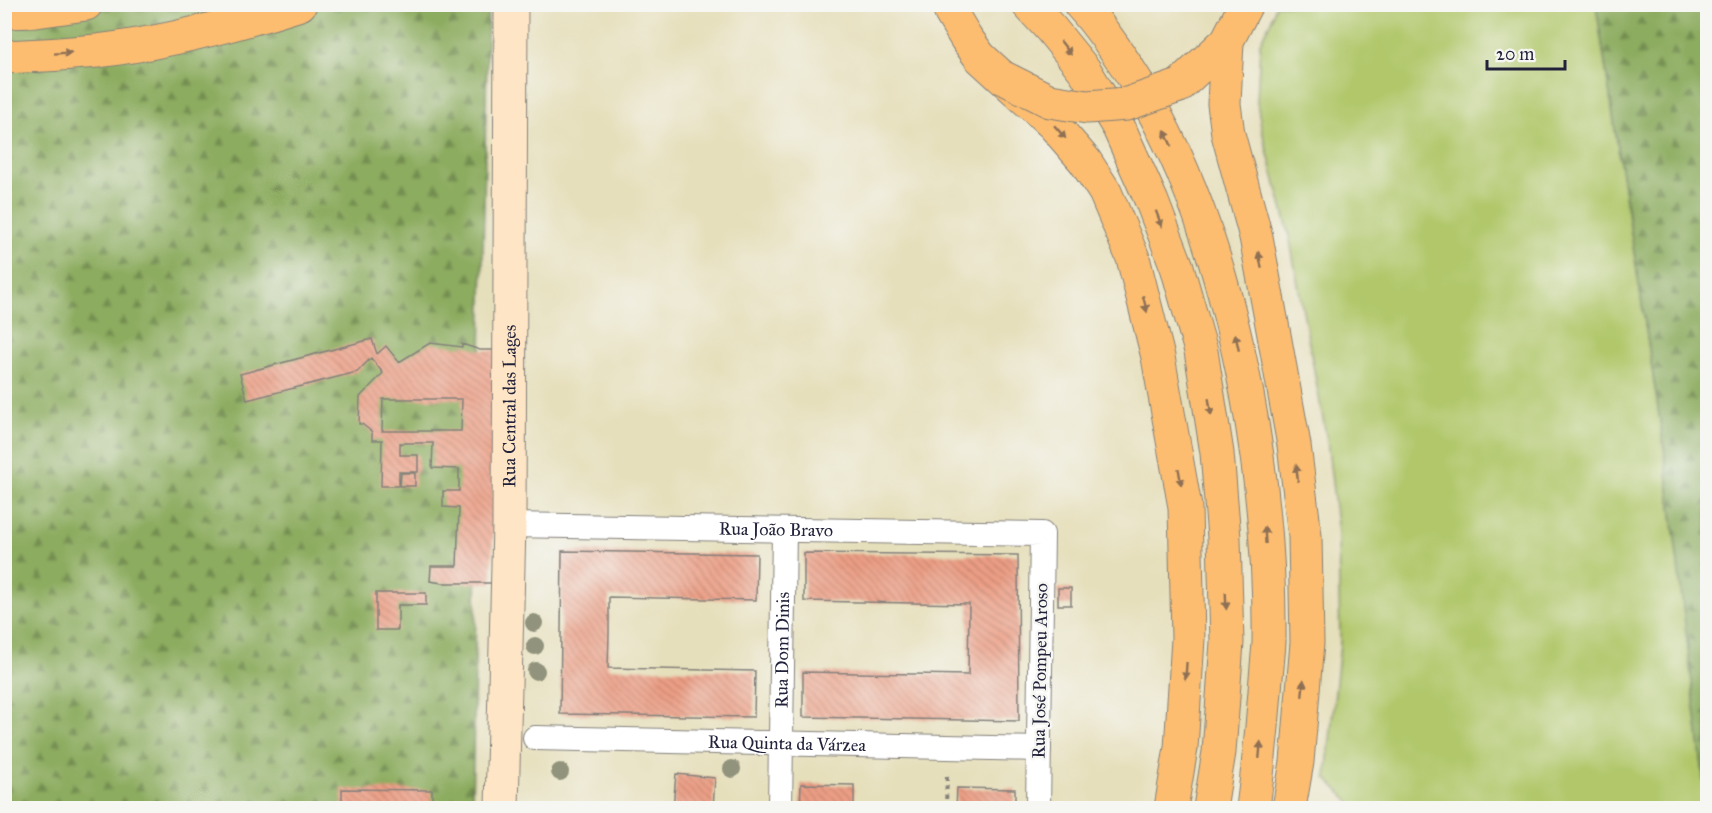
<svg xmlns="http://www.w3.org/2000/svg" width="1712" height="813" font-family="'IM FELL Great Primer',serif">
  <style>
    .grass { fill: #b1c76b; stroke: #6a7453; stroke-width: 1.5 }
    .forest { fill: url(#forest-firs); stroke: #57674d; stroke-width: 1.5 }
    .building { fill: url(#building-back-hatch); fill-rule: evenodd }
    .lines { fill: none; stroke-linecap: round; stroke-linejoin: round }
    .minor-casing { stroke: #84807b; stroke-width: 26 }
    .secondary-casing { stroke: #84807b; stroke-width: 35 }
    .trunk-casing { stroke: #84807b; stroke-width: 35 }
    .path { stroke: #84807b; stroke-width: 4; stroke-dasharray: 4.5 4.5; stroke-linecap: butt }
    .minor { stroke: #fff; stroke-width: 24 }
    .secondary { stroke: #fee5c5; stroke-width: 33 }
    .trunk { stroke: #fcbd6f; stroke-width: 33 }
    .trunk-bridge-casing { stroke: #84807b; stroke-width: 35; stroke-linecap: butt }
    .trunk-bridge { stroke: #fcbd6f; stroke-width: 33 }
    .tree { fill: #92937c }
    .oneway { fill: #8f7055 }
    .labels { text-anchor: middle; stroke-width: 5; stroke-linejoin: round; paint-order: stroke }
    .street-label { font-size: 18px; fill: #22223b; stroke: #f6f6f2 }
  </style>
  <defs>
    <pattern id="forest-firs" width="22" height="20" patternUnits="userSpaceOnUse" patternTransform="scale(1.5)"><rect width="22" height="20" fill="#8cac5f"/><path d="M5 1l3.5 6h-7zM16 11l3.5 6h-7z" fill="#728c50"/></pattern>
    <pattern id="building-back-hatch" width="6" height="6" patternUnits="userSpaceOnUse" patternTransform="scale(1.5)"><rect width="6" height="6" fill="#ed9f85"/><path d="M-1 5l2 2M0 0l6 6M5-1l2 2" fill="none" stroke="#c0816e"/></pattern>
  </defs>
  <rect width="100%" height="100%" fill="#f6f6f2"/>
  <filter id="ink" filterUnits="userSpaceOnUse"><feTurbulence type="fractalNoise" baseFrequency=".0167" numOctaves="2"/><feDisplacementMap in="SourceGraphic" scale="12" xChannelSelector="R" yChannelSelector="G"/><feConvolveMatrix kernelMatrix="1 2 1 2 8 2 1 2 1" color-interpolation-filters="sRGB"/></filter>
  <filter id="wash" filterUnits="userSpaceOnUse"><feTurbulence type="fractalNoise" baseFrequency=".008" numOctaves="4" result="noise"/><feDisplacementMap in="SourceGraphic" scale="24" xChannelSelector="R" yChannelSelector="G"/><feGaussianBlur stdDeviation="1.35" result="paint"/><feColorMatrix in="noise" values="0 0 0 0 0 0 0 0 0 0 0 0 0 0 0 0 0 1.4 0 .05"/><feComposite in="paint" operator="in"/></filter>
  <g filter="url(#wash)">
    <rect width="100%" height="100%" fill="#e6dfbb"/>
    <path class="grass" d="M1276 5H1596L1664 447 1707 808H1356L1326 778 1340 644 1338 533 1327 440 1288 230 1261 127 1257 102 1260 43 1271 21Z"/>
    <path class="forest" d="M5 5H488L472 808H5Z
      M1596 5H1707V808L1664 447Z"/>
    <g id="blocks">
      <path class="building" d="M372 339 377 354 386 346 399 362 430 343 462 347V344L480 350H497L492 583H442L430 581 431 566H457L459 508 443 507V491H459V469L432 468 433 443H400V455H418V472H399V486H381L382 440H372V432L362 424H359L360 397 383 373 371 358 357 372 247 400 240 374ZM383 399H462L461 431H382Z
        M401 473H415V486H400Z
        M562 551 757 554 756 600 609 597V633L608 668 755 671 754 717 560 714Z
        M804 553 1018 555 1019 721 803 717V672L968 675 969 604 804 601Z
        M1058 588H1071V605H1058Z
        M376 593H426V605H398V630H376Z
        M676 774 715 778 713 808H673Z
        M801 784 854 785V808H800Z
        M957 788 1015 789V808H956Z
        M342 789 432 790V808H342Z"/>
    </g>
  </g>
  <g filter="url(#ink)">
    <use href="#blocks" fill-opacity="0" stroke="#84807b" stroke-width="1.5"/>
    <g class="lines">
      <g class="minor-casing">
        <g id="minor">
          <path id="s1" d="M509 525 1042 534 1038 808"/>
          <path id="s2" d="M535 738 1039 749"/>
          <path id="s3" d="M780 808 784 530"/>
        </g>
      </g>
      <g class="secondary-casing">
        <g id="secondary">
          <path id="s4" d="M502 808 509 525 511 4"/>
        </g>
      </g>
      <g class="trunk-casing">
        <path id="trunk" d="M948 4 951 13 966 38 980 57 1053 124 1085 161 1105 192 1133 258 1158 357 1185 507 1188 639 1181 748 1171 808
          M1028 4 1051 29 1085 71 1119 128 1152 202 1177 267 1201 351 1217 453 1224 538 1227 642 1219 752 1210 808
          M1080 4C1101 27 1119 54 1136 81 1195 177 1226 284 1247 394 1262 476 1270 559 1269 642 1268 658 1266 675 1265 691 1262 731 1258 770 1253 808
          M4 12 36 11 86 4
          M1227 41 1224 104 1228 134 1256 237 1274 335 1294 445 1305 536 1307 643 1297 762 1289 808
          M4 57C35 56 66 54 97 51 166 43 234 25 300 4
          M1179 86 1227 41 1246 4"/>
      </g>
      <path class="path" d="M946 808 947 772"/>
      <use href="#minor" class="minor"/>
      <use href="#secondary" class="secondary"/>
      <use href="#trunk" class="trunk"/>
      <g class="trunk-bridge-casing">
        <path id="trunk-bridge" d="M1002 77 1050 101 1087 107 1127 104 1179 86"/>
      </g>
      <use href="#trunk-bridge" class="trunk-bridge"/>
    </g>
    <g class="tree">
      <circle cx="534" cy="623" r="9"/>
      <circle cx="535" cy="646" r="9"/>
      <circle cx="536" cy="671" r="9"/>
      <circle cx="732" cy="769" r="9"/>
      <circle cx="560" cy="772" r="9"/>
    </g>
    <defs><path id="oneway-solid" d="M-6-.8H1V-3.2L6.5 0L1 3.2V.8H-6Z" transform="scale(1.5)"/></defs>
    <g class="oneway">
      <use href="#oneway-solid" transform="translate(1066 48) rotate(52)"/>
      <use href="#oneway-solid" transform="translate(63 53) rotate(-4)"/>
      <use href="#oneway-solid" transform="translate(1060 132) rotate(49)"/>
      <use href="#oneway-solid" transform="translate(1168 138) rotate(-115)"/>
      <use href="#oneway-solid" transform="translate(1159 219) rotate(69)"/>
      <use href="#oneway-solid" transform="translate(1260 260) rotate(-101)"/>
      <use href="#oneway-solid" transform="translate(1145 304) rotate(76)"/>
      <use href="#oneway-solid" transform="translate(1237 342) rotate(-102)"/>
      <use href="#oneway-solid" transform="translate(1210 407) rotate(81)"/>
      <use href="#oneway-solid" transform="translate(1297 473) rotate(-97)"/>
      <use href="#oneway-solid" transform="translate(1180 477) rotate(80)"/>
      <use href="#oneway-solid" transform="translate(1265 535) rotate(-94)"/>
      <use href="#oneway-solid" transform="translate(1226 601) rotate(88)"/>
      <use href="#oneway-solid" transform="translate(1186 671) rotate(94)"/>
      <use href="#oneway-solid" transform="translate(1303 688) rotate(-85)"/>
      <use href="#oneway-solid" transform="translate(1260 750) rotate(-85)"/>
    </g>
  </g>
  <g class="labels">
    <g class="street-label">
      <text dy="6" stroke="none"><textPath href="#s4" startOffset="402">Rua Central das Lages</textPath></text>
      <text dy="6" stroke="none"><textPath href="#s1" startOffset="267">Rua João Bravo</textPath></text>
      <text dy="6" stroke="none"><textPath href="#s3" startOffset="158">Rua Dom Dinis</textPath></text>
      <text transform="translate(1040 671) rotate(-89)" y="6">Rua José Pompeu Aroso</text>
      <text dy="6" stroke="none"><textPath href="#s2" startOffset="252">Rua Quinta da Várzea</textPath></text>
    </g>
  </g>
  <rect width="1712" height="813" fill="none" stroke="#f6f6f2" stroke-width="24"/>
  <path d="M1487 60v9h78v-9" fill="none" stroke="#22223b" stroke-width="3"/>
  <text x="1496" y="60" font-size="18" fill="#22223b" stroke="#f6f6f2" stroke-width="4.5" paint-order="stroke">20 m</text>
</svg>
